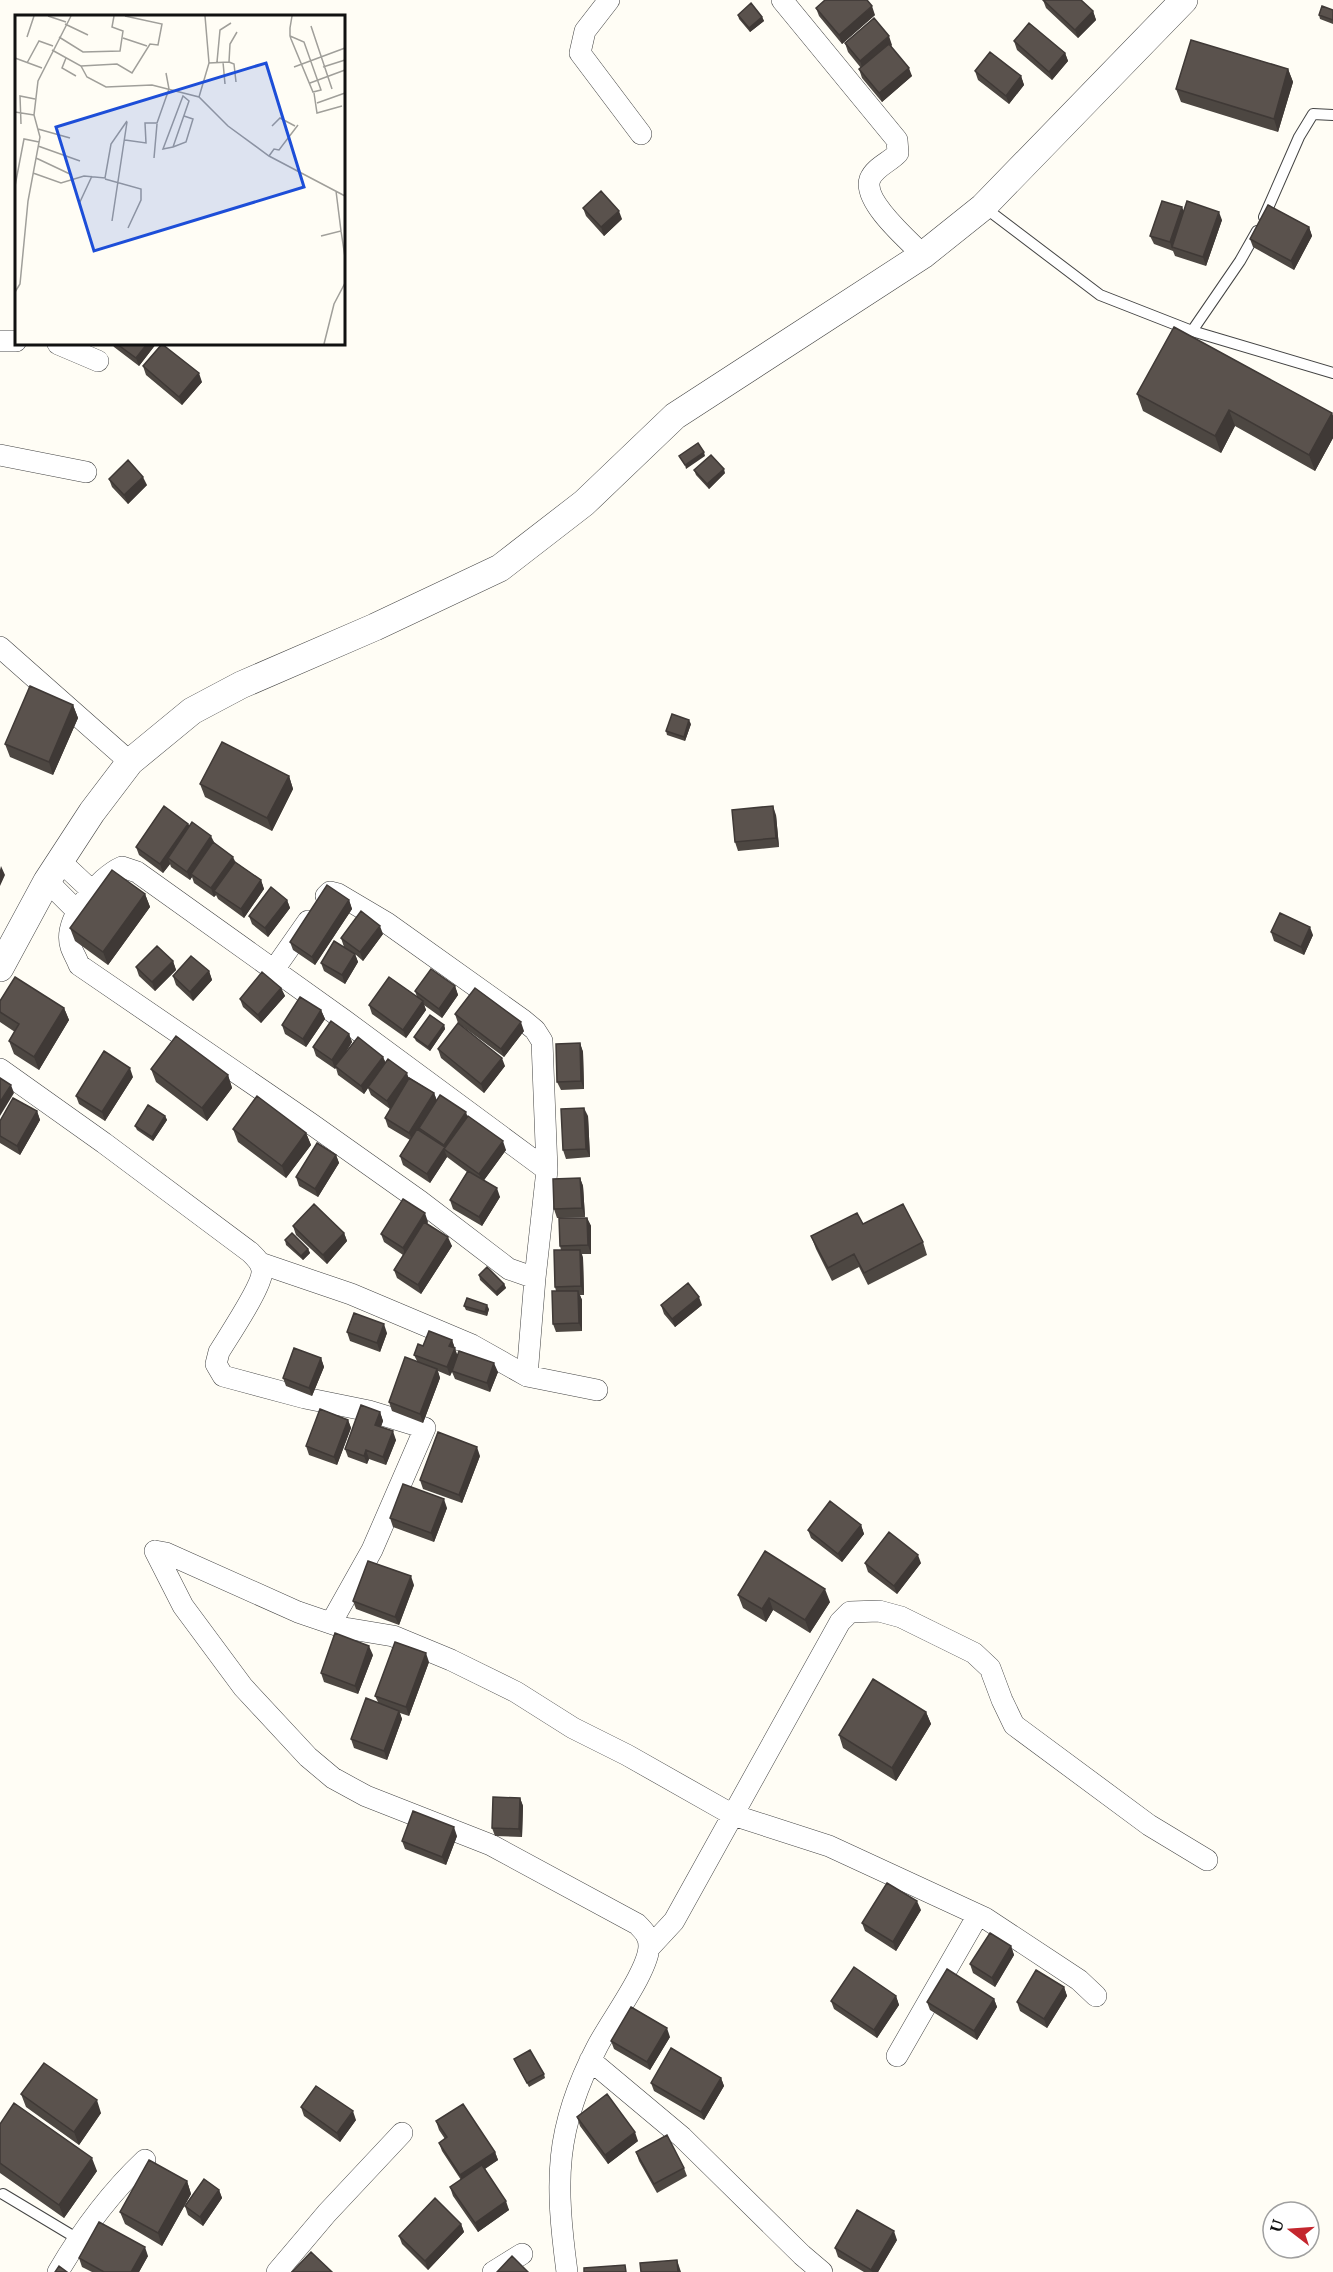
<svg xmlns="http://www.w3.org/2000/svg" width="1333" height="2272" font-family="Lora,serif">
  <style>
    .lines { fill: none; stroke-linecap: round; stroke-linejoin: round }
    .service-casing { stroke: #444; stroke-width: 12 }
    .minor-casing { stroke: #444; stroke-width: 22 }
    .tertiary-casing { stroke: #444; stroke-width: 28 }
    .service { stroke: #fff; stroke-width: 10 }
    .minor { stroke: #fff; stroke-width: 21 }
    .tertiary { stroke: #fff; stroke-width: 27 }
    .wall { fill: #4d4742 }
    .shaded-wall { fill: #3f3936 }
    .building { fill: #5a524d; stroke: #3f3936; stroke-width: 1.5 }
    .inset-road { fill: none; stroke: #a09f9a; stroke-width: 1.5 }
    .view { fill: #1d4ed8; fill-opacity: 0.15; stroke: #1d4ed8; stroke-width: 3 }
    .inset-edge { fill: none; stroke: #111; stroke-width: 3 }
  </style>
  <rect width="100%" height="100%" fill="#fffdf5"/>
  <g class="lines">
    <g class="service-casing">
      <path id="service" d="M984 207 1100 295 1192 331 1333 373
        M1264 217 1299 137 1313 114 1333 115
        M1192 331 1240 261 1257 231
        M3 2194 78 2239"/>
    </g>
    <g class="minor-casing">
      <path id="minor" d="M609 0 585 31 580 53 641 134
        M782 0 897 140 898 153C890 162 875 167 870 179 862 201 909 241 923 255
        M0 341H16
        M58 344 98 361
        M0 455 86 472
        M0 647 130 762
        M60 861 91 890
        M47 881 78 912
        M326 896 330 892 338 894 387 923 523 1020 535 1030 542 1041 547 1170 535 1278 509 1269 420 1201 310 1123 79 965C77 959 73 953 71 947 62 920 99 877 122 867L137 872 344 1020 547 1170
        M273 971 308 921
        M0 1069 104 1143 250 1252C255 1257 262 1263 262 1271 263 1285 228 1337 219 1352L216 1364 223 1376 305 1398 369 1411 425 1428 372 1550 331 1623
        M260 1263 351 1294 472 1345 527 1376 597 1390
        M527 1376 535 1278
        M155 1551 166 1553 298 1612 345 1628 393 1636 451 1660 516 1692 573 1728 627 1755 733 1815 829 1846 985 1918 1079 1980 1096 1996
        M155 1551 183 1606 243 1687 308 1757 333 1778 366 1796 491 1845 637 1924C644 1931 649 1936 649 1946 649 1970 609 2023 597 2047 554 2129 555 2182 567 2272
        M649 1948 674 1921 840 1622 850 1612 879 1611 901 1617 974 1653 990 1668 1002 1700 1014 1725 1149 1825 1207 1860
        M897 2056 978 1915
        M590 2060 682 2137 802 2255 822 2272
        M58 2272C82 2231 110 2193 145 2160
        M277 2272 327 2213 402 2133
        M493 2272 522 2254"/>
    </g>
    <g class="tertiary-casing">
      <path id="tertiary" d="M0 968 47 881 92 812 130 762 192 711 241 685 375 627 500 568 584 503 675 416 923 255 983 207 1184 0"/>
    </g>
    <use href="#service" class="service"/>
    <use href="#minor" class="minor"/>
    <use href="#tertiary" class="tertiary"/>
  </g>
  <path class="wall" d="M1043 0 1093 11 1096 20 1078 38 1046 8Z
    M816 8 875 15 842 44 819 16Z
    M1333 10V24L1320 19 1319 15Z
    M738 15 762 17 764 21 750 32 739 19Z
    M1014 41 1065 53 1068 61 1052 80 1017 50Z
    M845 43 892 45 891 46 912 76 882 102 862 78 859 69 861 68 848 52Z
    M1288 69 1293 82 1278 132 1181 102 1176 89Z
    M975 71 1021 76 1024 85 1009 104 978 80Z
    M583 208 622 219 604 236 586 216Z
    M1184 212 1222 220 1206 266 1175 256 1173 251 1154 244 1150 236Z
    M1309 227 1312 236 1294 270 1253 247 1250 239Z
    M112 344H156L139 366 114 347Z
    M143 366 202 382 182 405 146 375Z
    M1137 394 1332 413 1333 416V438L1315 471 1235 426 1221 453 1143 411Z
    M694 470 725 473 709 489 696 475Z
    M109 479 147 485 128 504 112 487Z
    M73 705 78 718 53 775 10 757 5 744Z
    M691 724 685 741 667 735 666 731Z
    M289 776 293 789 272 831 205 797 200 784Z
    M776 815 779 847 738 851 735 842Z
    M188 824 190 826 214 843 235 862 261 880 264 889 244 918 218 899 216 895 214 897 194 883 192 877 190 880 171 867 170 864 163 873 139 855 136 847Z
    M145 894 150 907 108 965 75 941 70 928Z
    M287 900 290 908 268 937 252 924 249 916Z
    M349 900 352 909 315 965 293 950 290 942Z
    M1271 932 1313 935 1304 955 1274 941Z
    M383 934 363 961 355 954 358 962 345 984 324 971 321 963 350 951 344 947 341 938Z
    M173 961 176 970 155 991 139 976 136 967Z
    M209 971 212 980 193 1001 176 985 173 976Z
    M455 986 458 995 442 1018 424 1005 426 1010 406 1038 372 1014 369 1005 417 997 415 991Z
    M281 988 285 996 261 1023 243 1007 240 999Z
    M0 1001 64 1008 69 1020 39 1070 14 1054 9 1041 15 1032 0 1022Z
    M321 1010 325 1019 306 1047 285 1034 282 1025Z
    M455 1014 524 1031 504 1057 458 1023Z
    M444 1025 445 1029 430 1051 416 1041 414 1037Z
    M349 1034 352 1042 346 1052 383 1057 386 1063 434 1093 437 1101 468 1117 506 1150 484 1180 500 1197 482 1226 453 1209 450 1200 467 1172 447 1157 430 1183 403 1165 400 1156 410 1140 388 1127 385 1118 390 1109 371 1095 368 1088 364 1094 338 1075 336 1068 335 1069 316 1056 313 1047Z
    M580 1043 583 1052 584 1089 561 1090 557 1082Z
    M438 1049 505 1066 484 1093 441 1058Z
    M151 1069 228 1075 232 1088 207 1121 156 1082Z
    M133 1077 105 1121 79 1104 76 1096Z
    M37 1111 40 1120 20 1155 0 1143V1121Z
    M165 1116 167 1120 153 1141 137 1130 135 1126Z
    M588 1116 590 1157 566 1159 563 1150Z
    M233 1129 306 1133 311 1145 286 1178 238 1142Z
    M336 1155 339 1163 318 1197 299 1186 296 1177Z
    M580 1178 583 1186 585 1217 557 1218 554 1209Z
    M587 1218 591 1226V1254H582L583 1258 584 1295H580L582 1300V1331L556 1332 553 1324 556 1291 555 1287 561 1250 560 1246Z
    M428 1222 427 1223 452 1246 421 1294 397 1278 394 1270 403 1255 384 1242 381 1234Z
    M863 1224 923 1242 927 1255 868 1285 859 1267 832 1281 816 1249 811 1236Z
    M293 1226 344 1233 347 1241 327 1264 296 1235Z
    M285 1240 308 1249 310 1253 303 1260 286 1245Z
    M479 1275 504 1284 506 1288 497 1296 480 1280Z
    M661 1305H702L675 1327 664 1314Z
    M464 1306 489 1309 487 1316 466 1310Z
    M347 1332 387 1333 380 1352 350 1341Z
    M452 1340 457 1355 498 1372 490 1392 455 1379 452 1372 450 1376 438 1371 440 1378 423 1423 392 1411 389 1402 417 1361 414 1355 423 1346Z
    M321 1358 324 1367 312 1396 286 1386 283 1378Z
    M380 1412 383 1421 381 1427 396 1440 386 1465 369 1459 367 1464 348 1457 345 1449Z
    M348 1420 351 1428 337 1465 309 1455 306 1446Z
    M480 1456 462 1503 423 1489 420 1480Z
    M447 1508 434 1542 393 1527 390 1518Z
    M861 1525 864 1534 842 1562 811 1538 808 1530Z
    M865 1563H921L897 1594 868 1572Z
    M414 1585 399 1625 356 1609 353 1601Z
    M738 1595 830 1602 810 1633 773 1610 766 1622 743 1608Z
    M373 1655 358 1694 324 1682 321 1673Z
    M429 1662 409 1716 400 1713 402 1719 387 1760 354 1748 351 1739 378 1702 375 1696Z
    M926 1712 931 1724 896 1781 843 1748 839 1735Z
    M520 1798 523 1806 522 1837 495 1836 492 1828Z
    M457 1836 446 1865 405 1849 402 1841Z
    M921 1910 896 1951 865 1931 862 1923Z
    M1011 1946 1014 1955 995 1987 973 1973 970 1964Z
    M1064 1987 1067 1996 1047 2028 1020 2011 1017 2002Z
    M896 1996 899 2005 877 2038 834 2009 831 2001Z
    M994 1999 997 2007 977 2040 930 2010 927 2002Z
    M670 2037 650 2070 614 2049 611 2041Z
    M514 2059 544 2074 545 2078 529 2087Z
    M721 2078 724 2086 704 2120 654 2091 651 2083Z
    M21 2094 101 2113 79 2145 26 2107Z
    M301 2107 356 2120 340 2142 304 2116Z
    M577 2117 638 2141 608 2164 580 2126Z
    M436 2121 495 2152 498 2160 485 2169 509 2210 478 2232 453 2196 450 2187 461 2180 442 2151 439 2143 445 2139 439 2130Z
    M0 2124 97 2171 64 2218 0 2173Z
    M636 2152 684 2168 687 2176 657 2193 639 2161Z
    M187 2181 191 2194 162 2246 125 2224 120 2212Z
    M219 2190 222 2198 203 2226 188 2215 185 2206Z
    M461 2224 464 2232 428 2270 402 2244 399 2236Z
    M897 2240 878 2272H864L838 2257 835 2248Z
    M148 2256 139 2272H92L82 2267 79 2258Z"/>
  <path class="shaded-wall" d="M872 6 875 15 842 44 839 35Z
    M1093 11 1096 20 1078 38 1075 30Z
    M762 17 764 21 750 32 749 28Z
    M889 36 892 45 863 70 860 61Z
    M1065 53 1068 61 1052 80 1049 72Z
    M909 68 912 76 882 102 879 93Z
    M1288 69 1293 82 1278 132 1274 119Z
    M1021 76 1024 85 1009 104 1006 96Z
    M1182 207 1186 216 1172 247 1173 251 1170 242Z
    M619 211 622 219 604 236 601 227Z
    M1219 212 1222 220 1206 266 1203 257Z
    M1309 227 1312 236 1294 270 1291 261Z
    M147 344H156L139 366 136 358Z
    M199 373 202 382 182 405 179 397Z
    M1229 410 1235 426 1221 453 1215 436Z
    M1332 413 1333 416V438L1315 471 1309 455Z
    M704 452 705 456 686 469 685 465Z
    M724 469 725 473 709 489 707 484Z
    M143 477 147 485 128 504 124 495Z
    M73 705 78 718 53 775 49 762Z
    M689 720 691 724 685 741 684 737Z
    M289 776 293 789 272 831 267 818Z
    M773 806 776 815 779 847 776 838Z
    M188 824 192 832 168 858 170 864 163 873 160 864Z
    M211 836 215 844 191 874 192 877 190 880 187 872Z
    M233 857 237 865 214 891 216 895 214 897 211 888Z
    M1 866 5 875 0 886V870Z
    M261 880 264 889 244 918 241 909Z
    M145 894 150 907 108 965 103 952Z
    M287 900 290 908 268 937 265 928Z
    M349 900 352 909 315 965 312 957Z
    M380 926 383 934 363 961 360 952Z
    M1310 927 1313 935 1304 955 1301 947Z
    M355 954 358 962 345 984 342 975Z
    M173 961 176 970 155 991 152 982Z
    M209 971 212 980 193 1001 190 992Z
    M455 986 458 995 442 1018 439 1009Z
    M281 988 285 996 261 1023 258 1015Z
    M423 1001 426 1010 406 1038 403 1030Z
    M64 1008 69 1020 39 1070 34 1057Z
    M321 1010 325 1019 306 1047 303 1039Z
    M521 1022 524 1031 504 1057 501 1049Z
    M444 1025 445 1029 430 1051 428 1047Z
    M349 1034 352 1042 335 1069 332 1060Z
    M580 1043 583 1052 584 1089 581 1081Z
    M383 1057 386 1065 368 1087V1088L364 1094 361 1086Z
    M502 1058 505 1066 484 1093 481 1084Z
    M130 1068 133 1077 105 1121 102 1112Z
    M407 1073 410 1082 390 1109 387 1101Z
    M228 1075 232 1088 207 1121 202 1108Z
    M11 1085 14 1093 0 1116V1102Z
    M434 1093 437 1101 419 1128 420 1130 413 1142 409 1133Z
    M584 1108 588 1116 590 1157 586 1149Z
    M37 1111 40 1120 20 1155 17 1146Z
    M466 1112 469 1121 447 1151 444 1145Z
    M165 1116 167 1120 153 1141 152 1137Z
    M306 1133 311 1145 286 1178 282 1166Z
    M503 1141 506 1150 482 1183 479 1174Z
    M445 1147 446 1150 444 1149 447 1157 430 1183 427 1174Z
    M336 1155 339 1163 318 1197 315 1189Z
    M580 1178 583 1186 585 1217 582 1208Z
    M497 1188 500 1197 482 1226 479 1217Z
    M425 1213 428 1222 406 1257 403 1248Z
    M587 1218 591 1226V1254L588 1245Z
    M344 1233 347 1241 327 1264 323 1255Z
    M448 1237 452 1246 421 1294 418 1285Z
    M308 1249 310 1253 303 1260 301 1256Z
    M580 1250 583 1258 584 1295 581 1286Z
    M504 1284 506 1288 497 1296 496 1292Z
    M578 1291 582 1300V1331L579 1323Z
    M699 1297 702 1305 675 1327 672 1319Z
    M487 1305 489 1309 487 1316 485 1312Z
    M384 1324 387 1333 380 1352 377 1343Z
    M452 1340 458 1357 450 1376 447 1367 449 1346Z
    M321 1358 324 1367 312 1396 309 1388Z
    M494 1363 498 1372 490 1392 487 1383Z
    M437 1369 440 1378 423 1423 420 1414Z
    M380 1412 383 1421 378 1433 375 1425Z
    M348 1420 351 1428 337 1465 334 1457Z
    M393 1431 396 1440 386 1465 383 1457Z
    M477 1447 480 1456 462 1503 459 1495Z
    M366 1450 369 1459 367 1464 364 1456Z
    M444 1499 447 1508 434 1542 431 1533Z
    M861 1525 864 1534 842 1562 838 1554Z
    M918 1555 921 1563 897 1594 894 1586Z
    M411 1576 414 1585 399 1625 395 1617Z
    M825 1589 830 1602 810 1633 805 1620Z
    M769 1598 773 1610 766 1622 762 1609Z
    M369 1646 373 1655 358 1694 355 1686Z
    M426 1653 429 1662 409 1716 406 1707Z
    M399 1711 402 1719 387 1760 384 1751Z
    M926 1712 931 1724 896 1781 892 1768Z
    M520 1798 523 1806 522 1837 519 1829Z
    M454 1827 457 1836 446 1865 442 1857Z
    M917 1901 921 1910 896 1951 893 1942Z
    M1011 1946 1014 1955 995 1987 992 1978Z
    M1064 1987 1067 1996 1047 2028 1044 2019Z
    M896 1996 899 2005 877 2038 874 2030Z
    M994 1999 997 2007 977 2040 974 2031Z
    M667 2028 670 2037 650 2070 647 2062Z
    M721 2078 724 2086 704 2120 701 2112Z
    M97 2100 101 2113 79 2145 74 2132Z
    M353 2111 356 2120 340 2142 337 2133Z
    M635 2132 638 2141 608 2164 605 2155Z
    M495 2152 498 2160 463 2183 460 2175Z
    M92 2158 97 2171 64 2218 59 2205Z
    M187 2181 191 2194 162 2246 158 2233Z
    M219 2190 222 2198 203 2226 200 2217Z
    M506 2201 509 2210 478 2232 475 2223Z
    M461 2224 464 2232 428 2270 425 2261Z
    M894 2231 897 2240 878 2272H872L871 2270Z
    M145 2247 148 2256 139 2272H131Z
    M677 2260 681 2272H678Z"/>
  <path class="building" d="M825 0H867L872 6 839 35 816 8Z
    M1043 0H1081L1093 11 1075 30Z
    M751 3 762 17 749 28 738 15Z
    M1322 6 1333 10V20L1319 15Z
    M874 18 889 36 860 61 845 43Z
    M1029 23 1065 53 1049 72 1014 41Z
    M1191 40 1288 69 1274 119 1176 89Z
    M889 44 909 68 879 93 859 69Z
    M990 52 1021 76 1006 96 975 71Z
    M601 191 619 211 601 227 583 208Z
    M1162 201 1182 207 1170 242 1150 236Z
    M1187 201 1219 212 1203 257 1172 247Z
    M1268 205 1309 227 1291 261 1250 239Z
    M1174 327 1332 413 1309 455 1229 410 1215 436 1137 394Z
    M117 344H147L136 358Z
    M162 344 199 373 179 397 143 366Z
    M698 443 704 452 685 465 679 456Z
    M711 455 724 469 707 484 694 470Z
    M128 460 143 477 124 495 109 479Z
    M30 686 73 705 49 762 5 744Z
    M672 714 689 720 684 737 666 731Z
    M222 742 289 776 267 818 200 784Z
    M164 806 188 824 160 864 136 847Z
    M773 806 776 838 735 842 732 810Z
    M192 822 211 836 187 872 168 858Z
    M213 842 233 857 211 888 191 874Z
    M235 862 261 880 241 909 214 891Z
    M112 870 145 894 103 952 70 928Z
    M327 885 349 900 312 957 290 942Z
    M271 887 287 900 265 928 249 916Z
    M361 911 380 926 360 952 341 938Z
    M1280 913 1310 927 1301 947 1271 932Z
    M334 941 355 954 342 975 321 963Z
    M157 946 173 961 152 982 136 967Z
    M191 956 209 971 190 992 173 976Z
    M431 969 455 986 439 1009 415 991Z
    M262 972 281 988 258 1015 240 999Z
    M15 977 64 1008 34 1057 9 1041 19 1024 0 1012V1001Z
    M389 977 423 1001 403 1030 369 1005Z
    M475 988 521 1022 501 1049 455 1014Z
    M300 997 321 1010 303 1039 282 1025Z
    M430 1015 444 1025 428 1047 414 1037Z
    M331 1021 349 1034 332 1060 313 1047Z
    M458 1023 502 1058 481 1084 438 1049Z
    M176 1036 228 1075 202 1108 151 1069Z
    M358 1037 383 1057 361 1086 335 1066Z
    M580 1043 581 1081 557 1082 556 1044Z
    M104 1051 130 1068 102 1112 76 1096Z
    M388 1059 407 1073 387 1101 368 1087Z
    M0 1078 11 1085 0 1102Z
    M409 1078 434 1093 409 1133 385 1118Z
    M440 1095 466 1112 444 1145 419 1128Z
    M257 1096 306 1133 282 1166 233 1129Z
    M13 1098 37 1111 17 1146 0 1136V1121Z
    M148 1105 165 1116 152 1137 135 1126Z
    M584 1108 586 1149 563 1150 561 1109Z
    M468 1116 503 1141 479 1174 444 1149Z
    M417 1129 445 1147 427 1174 400 1156Z
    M317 1143 336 1155 315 1189 296 1177Z
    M468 1171 497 1188 479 1217 450 1200Z
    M580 1178 582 1208 554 1209 553 1179Z
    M403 1199 425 1213 403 1248 381 1234Z
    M314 1204 344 1233 323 1255 293 1226Z
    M903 1204 923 1242 864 1273 854 1254 828 1268 811 1236 857 1213 863 1224Z
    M559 1218H587L588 1245 560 1246Z
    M424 1222 448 1237 418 1285 394 1270Z
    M292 1233 308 1249 301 1256 285 1240Z
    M554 1250H580L581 1286 555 1287Z
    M487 1267 504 1284 496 1292 479 1275Z
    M688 1283 699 1297 672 1319 661 1305Z
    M552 1291H578L579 1323 553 1324Z
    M467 1298 487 1305 485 1312 464 1306Z
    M354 1313 384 1324 377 1343 347 1332Z
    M429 1331 452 1340 449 1346 455 1348 447 1367 414 1355 418 1344 423 1346Z
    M294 1348 321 1358 309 1388 283 1378Z
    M459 1351 494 1363 487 1383 452 1371Z
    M405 1357 437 1369 420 1414 389 1402Z
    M361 1405 380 1412 375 1425 393 1431 383 1457 366 1450 364 1456 345 1449Z
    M320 1409 348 1420 334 1457 306 1446Z
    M438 1432 477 1447 459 1495 420 1480Z
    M403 1484 444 1499 431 1533 390 1518Z
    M830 1501 861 1525 838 1554 808 1530Z
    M889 1532 918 1555 894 1586 865 1563Z
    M765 1551 825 1589 805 1620 769 1598 762 1609 738 1595Z
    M368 1561 411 1576 395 1617 353 1601Z
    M335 1633 369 1646 355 1686 321 1673Z
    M395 1642 426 1653 406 1707 375 1696Z
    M873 1679 926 1712 892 1768 839 1735Z
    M366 1698 399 1711 384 1751 351 1739Z
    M493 1797 520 1798 519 1829 492 1828Z
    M413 1811 454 1827 442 1857 402 1841Z
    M887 1883 917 1901 893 1942 862 1923Z
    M990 1933 1011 1946 992 1978 970 1964Z
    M854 1967 896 1996 874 2030 831 2001Z
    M947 1969 994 1999 974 2031 927 2002Z
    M1036 1970 1064 1987 1044 2019 1017 2002Z
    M631 2007 667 2028 647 2062 611 2041Z
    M671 2048 721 2078 701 2112 651 2083Z
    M530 2050 544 2074 527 2083 514 2059Z
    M44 2063 97 2100 74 2132 21 2094Z
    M316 2086 353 2111 337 2133 301 2107Z
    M607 2094 635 2132 605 2155 577 2117Z
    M14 2103 92 2158 59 2205 0 2163V2124Z
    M463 2104 495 2152 460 2175 439 2143 447 2137 436 2121Z
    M667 2135 684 2168 654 2184 636 2152Z
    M149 2160 187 2181 158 2233 120 2212Z
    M482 2165 506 2201 475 2223 450 2187Z
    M204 2179 219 2190 200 2217 185 2206Z
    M435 2198 461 2224 425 2261 399 2236Z
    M857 2210 894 2231 871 2270 835 2248Z
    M99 2222 145 2247 131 2272H104L79 2258Z
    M311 2252 332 2272H292Z
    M512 2256 528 2272H497Z
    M677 2260 678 2272H641L640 2263Z
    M625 2265 626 2272H584V2268Z
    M59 2266 67 2272H55Z"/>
  <g transform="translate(15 15)">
    <rect width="330" height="330" fill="#fffdf5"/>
    <path class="inset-road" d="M33 1 51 7M190 1 194 48M50 9 73 20M296 11 317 74M275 21 289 27 306 75 298 77 276 24 275 21V13L277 1M12 22 19 1M44 22 68 37 105 36 108 16 97 12 99 1M108 23 132 31M37 35 66 51 72 62 91 72 137 70 184 82 213 111 254 141 330 181M0 43 27 53M51 43 47 53 61 61M202 47 205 15 216 8M208 47 210 69M214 47 219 49 221 67M12 48 24 26 38 31M66 51 102 49 117 58 135 29 143 30 147 9 110 1M279 52 330 33M308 52 330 45M295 68 330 55M299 78 302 98 327 91M184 82 194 48 214 47 215 29 222 17M302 88 330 78M0 97 19 100M6 109 5 81 20 84M257 111 265 103 280 111M23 114 55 123M110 125 131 128 130 108H142L154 74 151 58M23 131 65 146M158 132 174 86 168 81 148 134 158 132 171 127 178 104 169 101M254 141 259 134 264 135 283 110M21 143 57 160M139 143 142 109M18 158 46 168 69 161 90 163 96 129 112 106M90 164 126 174V185L113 213M0 171 9 124 24 127M64 189 77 161M97 206 112 107M326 216 330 242M306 221 326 216 321 176M0 277 5 269 13 186 25 122 19 100 23 66 56 1M309 329 319 289 330 268"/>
    <path class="view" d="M251 48 289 172 79 236 41 112Z"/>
    <rect width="330" height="330" class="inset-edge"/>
  </g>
  <g transform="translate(1291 2230) rotate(287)"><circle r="28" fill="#ffffff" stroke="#a0a0a0" stroke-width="1.5"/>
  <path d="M0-4.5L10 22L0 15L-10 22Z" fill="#c4262e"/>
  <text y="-9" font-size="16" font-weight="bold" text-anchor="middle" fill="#111111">U</text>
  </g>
</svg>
